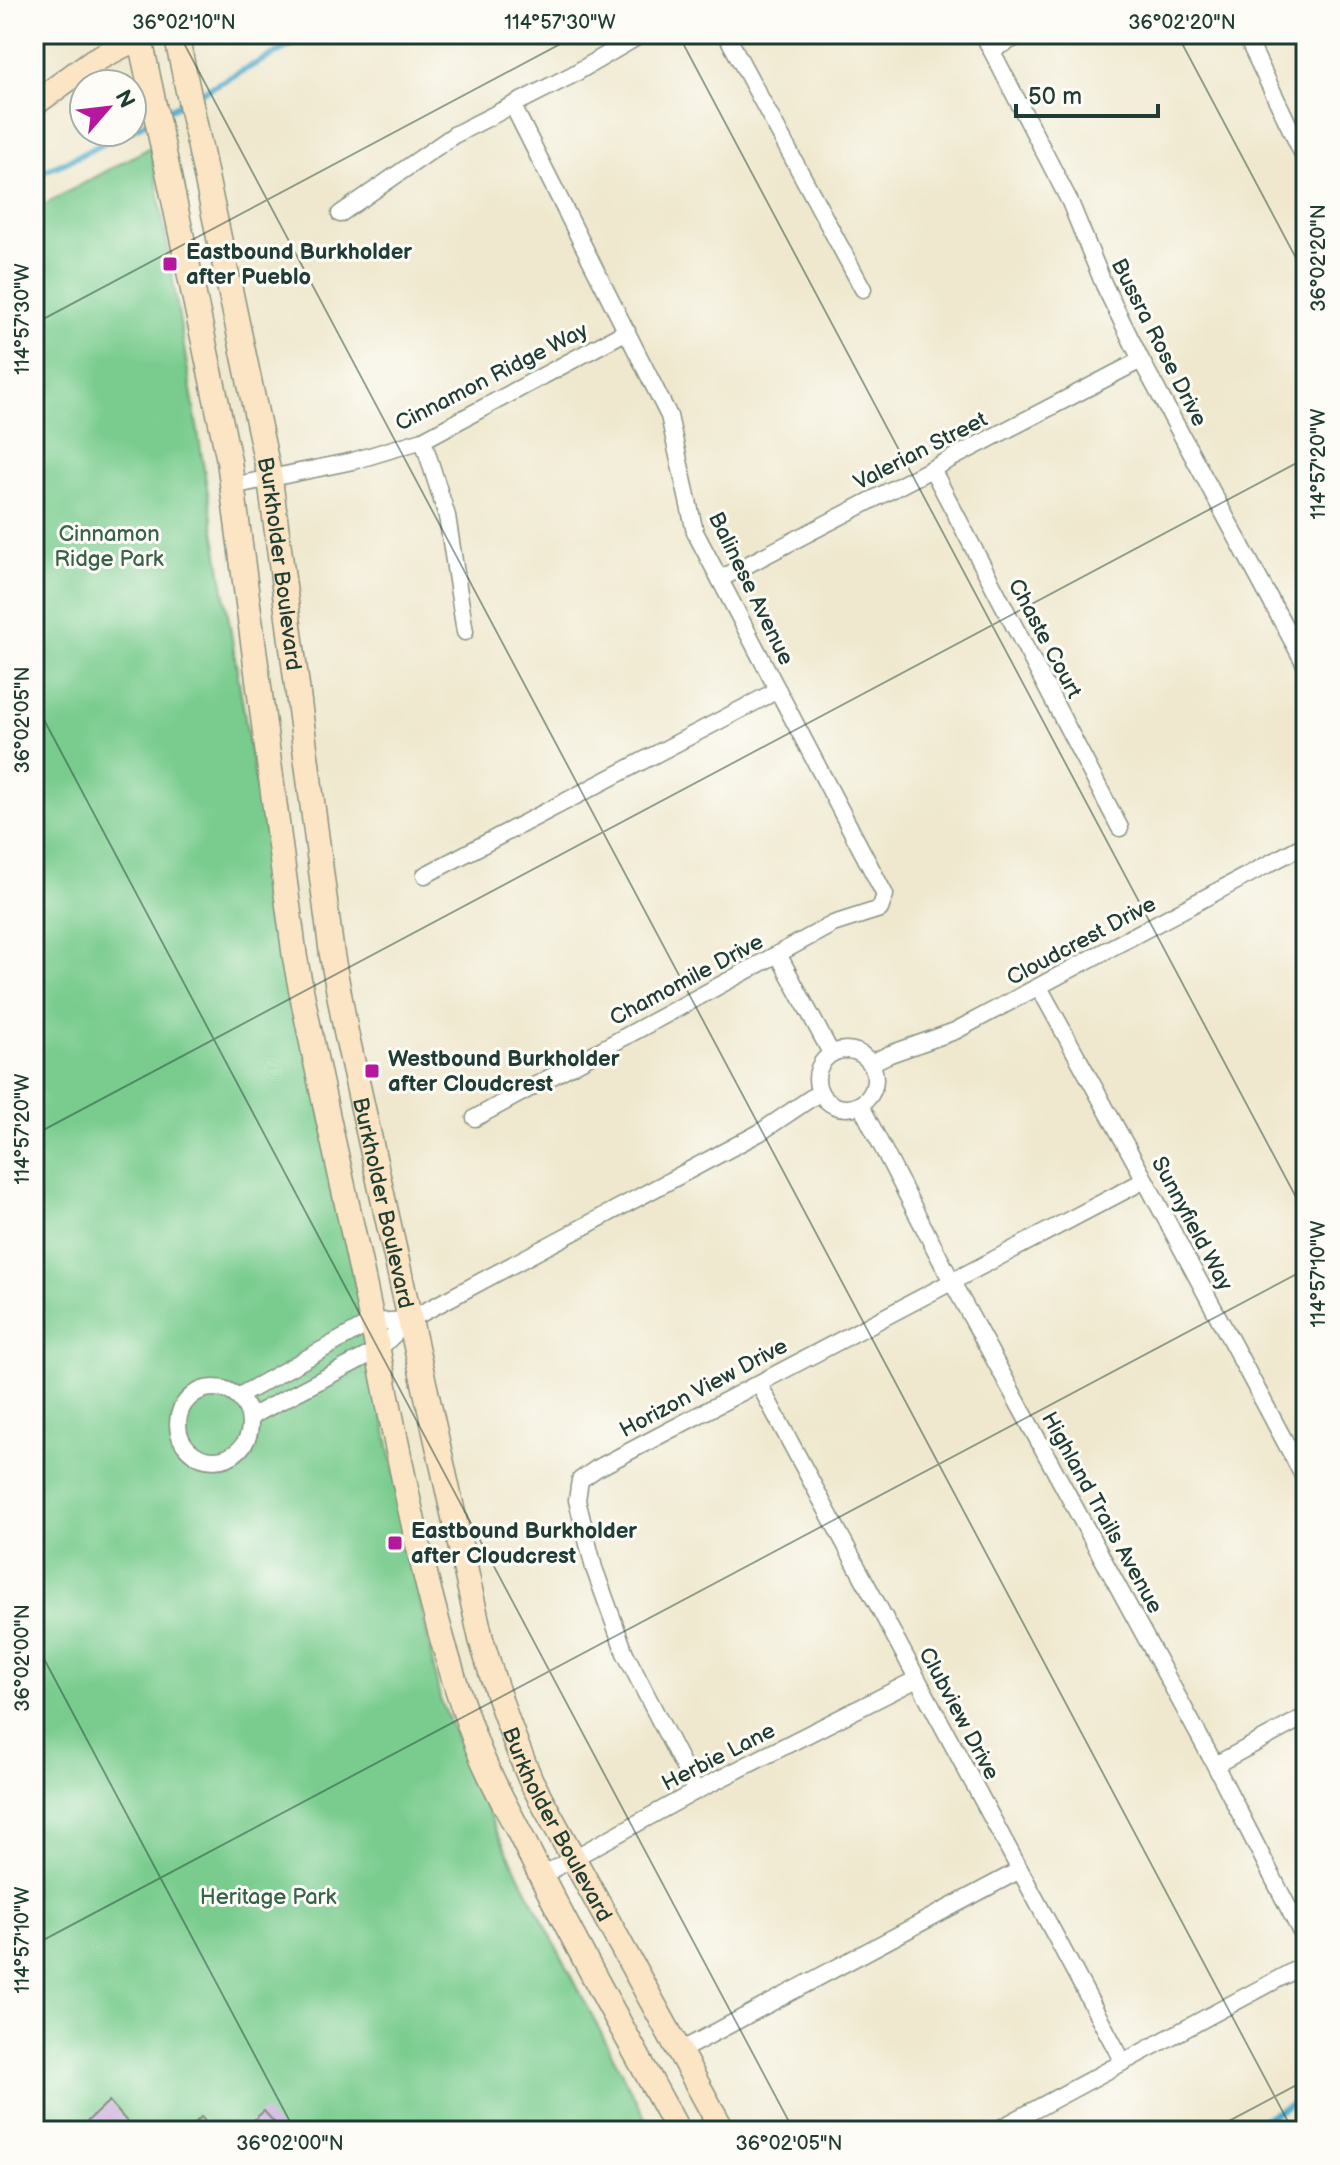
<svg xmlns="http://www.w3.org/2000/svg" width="1340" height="2165" font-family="'Balsamiq Sans',sans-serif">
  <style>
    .green { fill: #79cc8e; stroke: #4c8461; stroke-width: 2 }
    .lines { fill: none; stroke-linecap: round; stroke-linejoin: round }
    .stream { stroke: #4baaca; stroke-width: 6 }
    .building { fill: #c5a1dd }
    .street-casing { stroke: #879281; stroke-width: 19 }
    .secondary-casing { stroke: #879281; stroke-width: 27 }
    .street { stroke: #fff; stroke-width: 16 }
    .secondary { stroke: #fce5c4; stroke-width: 24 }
    .ticks { fill: none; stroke: #1f3d34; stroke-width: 2; stroke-opacity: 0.45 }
    .poi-dot { fill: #b5179e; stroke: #fdfcf7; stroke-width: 3 }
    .labels { text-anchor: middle; stroke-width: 6; stroke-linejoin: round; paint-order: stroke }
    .poi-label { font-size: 22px; font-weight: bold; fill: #1f3d34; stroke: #fdfcf7; text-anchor: start }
    .street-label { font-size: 22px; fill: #1f3d34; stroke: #fdfcf7 }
    .park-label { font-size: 22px; fill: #36614a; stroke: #fdfcf7 }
    .neatline { fill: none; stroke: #1f3d34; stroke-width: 3 }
    .ticks-label { font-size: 20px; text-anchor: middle; fill: #1f3d34 }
  </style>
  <rect width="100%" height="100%" fill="#fdfcf7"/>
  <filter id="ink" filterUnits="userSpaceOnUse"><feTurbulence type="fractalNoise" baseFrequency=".0125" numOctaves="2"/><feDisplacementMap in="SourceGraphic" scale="16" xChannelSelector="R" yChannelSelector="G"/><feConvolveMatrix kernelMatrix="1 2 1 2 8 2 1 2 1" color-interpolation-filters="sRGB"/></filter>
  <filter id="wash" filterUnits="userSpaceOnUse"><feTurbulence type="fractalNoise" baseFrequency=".006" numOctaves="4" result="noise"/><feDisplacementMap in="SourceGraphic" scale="32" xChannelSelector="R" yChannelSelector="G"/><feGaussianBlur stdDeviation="1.8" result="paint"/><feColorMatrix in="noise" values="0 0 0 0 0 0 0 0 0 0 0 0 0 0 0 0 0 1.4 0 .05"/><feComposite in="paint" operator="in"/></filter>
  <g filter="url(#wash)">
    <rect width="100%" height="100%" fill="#efe8ce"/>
    <path class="green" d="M151 147 256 785 440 1699 496 1830 652 2131H34V210Z"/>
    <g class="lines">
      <path class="stream" d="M195 96 312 34
        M163 113 185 101
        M132 130 150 120
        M34 175 64 163 127 132
        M1241 2131 1299 2100"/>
    </g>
    <g id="blocks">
      <path class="building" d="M109 2101 135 2131H77Z
        M264 2111 282 2131H241Z
        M201 2117 216 2131H187Z"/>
    </g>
  </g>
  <g filter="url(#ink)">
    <use href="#blocks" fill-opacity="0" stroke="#879281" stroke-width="2"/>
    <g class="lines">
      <g class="street-casing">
        <path id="street" d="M726 34 863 289
          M983 34 1070 202 1104 285 1141 360 1306 666
          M1245 34 1306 161
          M991 50 1023 34
          M340 214 454 135 572 75 642 34
          M423 440 447 516 465 632
          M932 469 1120 828
          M232 486 353 461 423 440 627 331
          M720 579 1141 360
          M425 875 778 690
          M778 954 831 1053
          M1039 987 1145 1180 1306 1481
          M817 1079a29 29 0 1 1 58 0a29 29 0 1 1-58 0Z
          M871 1063 890 1054 955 1031 1306 844
          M860 1104 951 1280 1215 1765 1306 1942
          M475 1118 833 924 880 909 885 895 695 532 669 416 513 106
          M759 1384 1123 2062
          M178 1424a36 36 0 1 1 72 0a36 36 0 1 1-72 0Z
          M239 1396 372 1322 409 1320
          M250 1417 378 1350 409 1320 759 1133 820 1092
          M1215 1765 1306 1716
          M696 1791 625 1653 594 1568 577 1500 580 1480 596 1469 1145 1180
          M541 1876 696 1791 917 1679
          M680 2051 1020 1870
          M995 2131 1306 1964"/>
      </g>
      <g class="secondary-casing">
        <g id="secondary">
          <path d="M139 34 229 461 295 958C317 1076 346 1194 370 1312 400 1457 424 1604 476 1743 489 1778 509 1811 525 1844 573 1941 627 2036 678 2131"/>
          <path id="s1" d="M176 34 270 479 332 955 346 1032 481 1639C495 1688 511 1734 531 1781L723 2131"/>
          <path d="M34 104 93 61 145 34"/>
        </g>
      </g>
      <use href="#street" class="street"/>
      <use href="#secondary" class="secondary"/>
    </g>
  </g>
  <path class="ticks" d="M179 34 1293 2131M678 34 1306 1216M1177 34 1306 277M34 324 579 34M34 701 794 2131M34 1135 1306 458M34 1640 295 2131M34 1945 1306 1269M1210 2131 1306 2080"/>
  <g class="poi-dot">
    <rect x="162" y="256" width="16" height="16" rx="4"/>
    <rect x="364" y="1063" width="16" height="16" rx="4"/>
    <rect x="387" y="1535" width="16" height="16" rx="4"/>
  </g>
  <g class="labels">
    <g class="poi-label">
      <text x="186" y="259">Eastbound Burkholder<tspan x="186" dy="25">after Pueblo</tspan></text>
      <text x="388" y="1066">Westbound Burkholder<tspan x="388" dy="25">after Cloudcrest</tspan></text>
      <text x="411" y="1538">Eastbound Burkholder<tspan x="411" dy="25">after Cloudcrest</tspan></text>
    </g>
    <g class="street-label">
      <text transform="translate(1160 342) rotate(63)" y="8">Bussra Rose Drive</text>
      <text transform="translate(491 376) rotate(-27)" y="8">Cinnamon Ridge Way</text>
      <text transform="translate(920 450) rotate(-27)" y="8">Valerian Street</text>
      <text dy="8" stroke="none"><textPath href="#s1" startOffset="540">Burkholder Boulevard</textPath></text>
      <text transform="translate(752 588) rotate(64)" y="8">Balinese Avenue</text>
      <text transform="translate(1046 638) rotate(62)" y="8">Chaste Court</text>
      <text transform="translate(1081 940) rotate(-28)" y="8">Cloudcrest Drive</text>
      <text transform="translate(686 979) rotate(-28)" y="8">Chamomile Drive</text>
      <text dy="8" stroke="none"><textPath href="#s1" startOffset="1188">Burkholder Boulevard</textPath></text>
      <text transform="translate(1193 1223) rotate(62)" y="8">Sunnyfield Way</text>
      <text transform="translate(703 1387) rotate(-28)" y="8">Horizon View Drive</text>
      <text transform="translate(1103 1512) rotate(61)" y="8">Highland Trails Avenue</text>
      <text transform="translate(960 1713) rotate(62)" y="8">Clubview Drive</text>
      <text transform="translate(718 1756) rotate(-27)" y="8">Herbie Lane</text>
      <text dy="8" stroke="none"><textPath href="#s1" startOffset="1836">Burkholder Boulevard</textPath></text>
    </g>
    <g class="park-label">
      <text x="109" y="541">Cinnamon<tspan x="109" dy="25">Ridge Park</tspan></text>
      <text x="268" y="1904">Heritage Park</text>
    </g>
  </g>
  <rect width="1340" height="2165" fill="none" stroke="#fdfcf7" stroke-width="88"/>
  <g transform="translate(108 108) rotate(62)"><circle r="38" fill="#fdfcf7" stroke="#a4b0a9" stroke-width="2"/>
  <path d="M0-6L14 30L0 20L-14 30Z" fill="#b5179e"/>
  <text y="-12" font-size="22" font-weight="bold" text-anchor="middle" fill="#1f3d34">N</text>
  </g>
  <path d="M1016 104v12h142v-12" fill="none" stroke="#1f3d34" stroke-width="4"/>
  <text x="1028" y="104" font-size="24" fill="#1f3d34" stroke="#fdfcf7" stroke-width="6" paint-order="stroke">50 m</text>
  <rect x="44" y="44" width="1252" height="2077" class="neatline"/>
  <g class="ticks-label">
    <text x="184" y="29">36°02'10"N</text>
    <text x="560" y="29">114°57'30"W</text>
    <text x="1182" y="29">36°02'20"N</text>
    <text transform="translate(1318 258) rotate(-90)" y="7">36°02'20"N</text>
    <text transform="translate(22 319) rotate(-90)" y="7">114°57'30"W</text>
    <text transform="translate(1318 464) rotate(-90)" y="7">114°57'20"W</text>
    <text transform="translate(22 720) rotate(-90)" y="7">36°02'05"N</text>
    <text transform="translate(22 1129) rotate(-90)" y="7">114°57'20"W</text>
    <text transform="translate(1318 1274) rotate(-90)" y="7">114°57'10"W</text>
    <text transform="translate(22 1658) rotate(-90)" y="7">36°02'00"N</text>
    <text transform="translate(22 1940) rotate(-90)" y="7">114°57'10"W</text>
    <text x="290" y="2150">36°02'00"N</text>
    <text x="789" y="2150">36°02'05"N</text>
  </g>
</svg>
